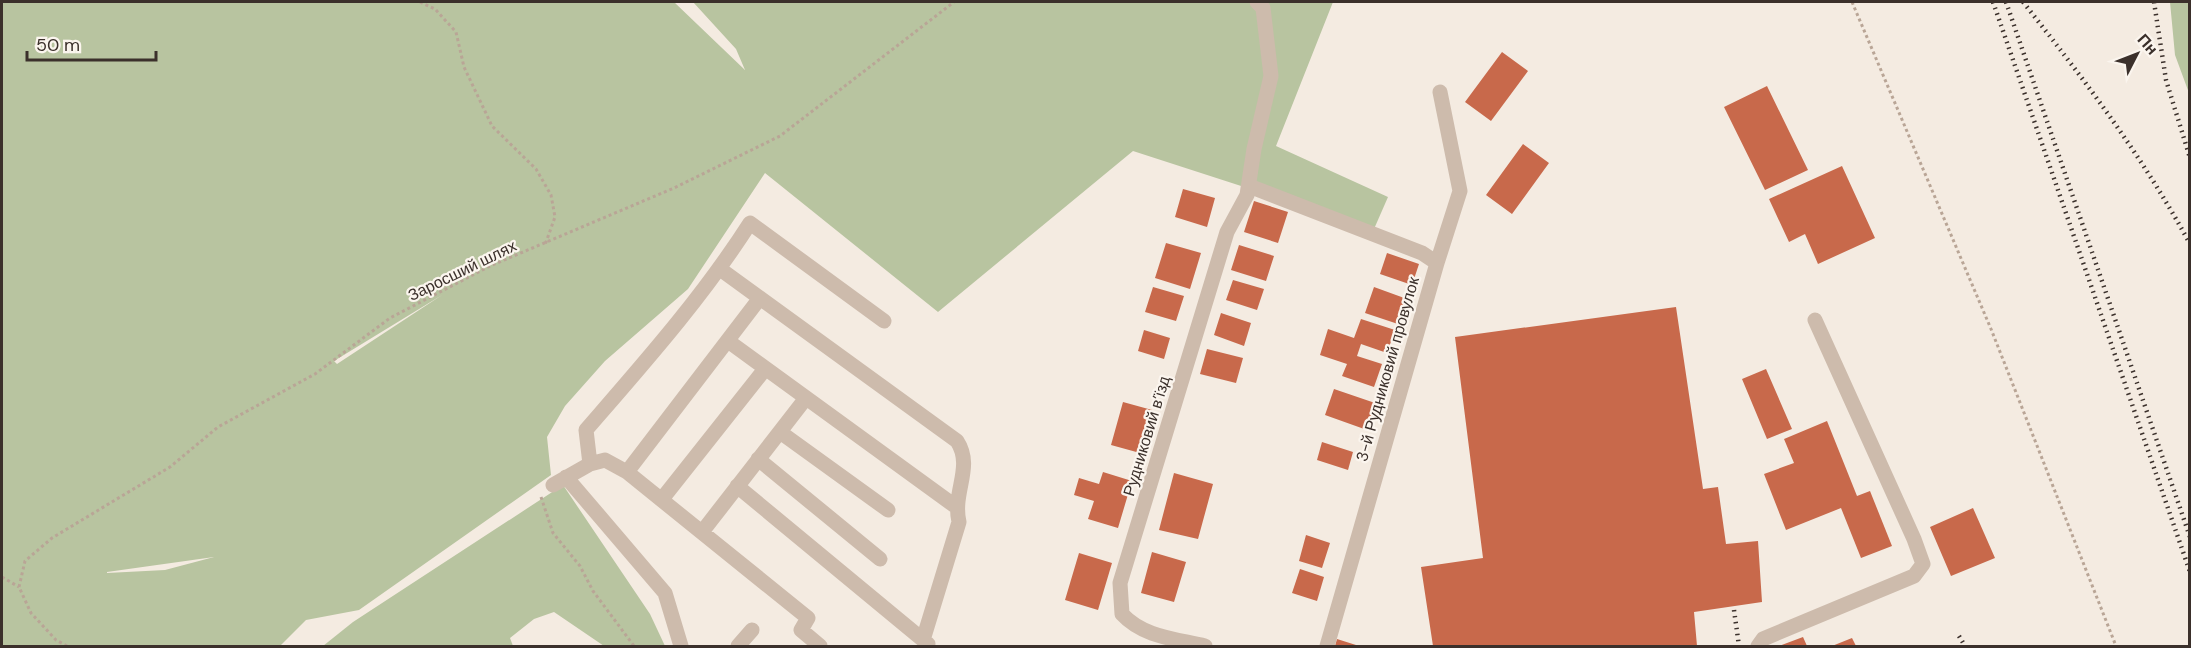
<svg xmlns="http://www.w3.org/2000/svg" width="2191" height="648" font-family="'DM Sans',sans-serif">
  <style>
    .green { fill: #b8c4a0; fill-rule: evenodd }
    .building { fill: #c8694b }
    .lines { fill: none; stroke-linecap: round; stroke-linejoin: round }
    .path { stroke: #b9a596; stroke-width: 3; stroke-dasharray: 3 3; stroke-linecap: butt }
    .minor { stroke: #cdbbac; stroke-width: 15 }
    .rail { stroke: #3b302b; stroke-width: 4.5; stroke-dasharray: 1.5 4.5; stroke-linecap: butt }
    .labels { text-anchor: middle; stroke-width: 4.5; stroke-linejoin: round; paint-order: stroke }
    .street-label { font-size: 16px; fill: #3b302b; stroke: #fbf5ee }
  </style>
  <rect width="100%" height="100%" fill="#f4ebe1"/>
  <path class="green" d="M2 2H674L745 70 736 49 693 2H1333L1276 146 1388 197 1374 229 1133 151 938 312 765 173 688 289 605 361 565 406 547 437 551 475 359 610 306 620 280 646H2ZM442 295 337 364 334 361ZM214 557 165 570 107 573V572Z
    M2170 2H2189V93L2175 55Z
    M563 485 650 614 665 646H604L554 612 534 619 510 638 513 646H323L353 622Z"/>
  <path class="building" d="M1502 52 1528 71 1491 121 1465 102Z
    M1767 86 1808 170 1765 190 1724 107Z
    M1523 144 1549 163 1512 214 1486 195Z
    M1842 166 1875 238 1818 264 1805 234 1789 242 1769 199Z
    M1183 189 1215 198 1207 227 1175 217Z
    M1254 201 1288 212 1278 243 1244 232Z
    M1166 243 1201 253 1190 289 1155 278Z
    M1239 245 1274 256 1266 281 1231 270Z
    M1387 253 1419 264 1412 285 1380 274Z
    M1233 280 1264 289 1257 310 1226 300Z
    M1153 287 1184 296 1176 321 1145 312Z
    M1374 287 1407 299 1398 324 1365 313Z
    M1676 307 1703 489 1718 487 1726 544 1758 541 1762 602 1694 612 1697 646H1433L1421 567 1483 558 1455 337Z
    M1221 313 1251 323 1244 346 1214 335Z
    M1361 319 1395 330 1387 353 1361 344 1357 356 1382 364 1374 387 1342 376 1347 364 1320 355 1328 329 1354 338Z
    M1144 330 1170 338 1164 359 1138 351Z
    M1207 349 1243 358 1236 383 1200 374Z
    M1766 369 1792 429 1767 439 1742 379Z
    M1334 389 1375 403 1367 430 1325 415Z
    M1123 402 1152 410 1140 453 1111 445Z
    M1827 421 1857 496 1870 491 1892 546 1861 558 1841 508 1786 530 1764 474 1794 463 1784 439Z
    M1322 442 1353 452 1348 470 1317 460Z
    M1103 472 1132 481 1118 528 1088 519 1094 501 1074 495 1079 478 1099 484Z
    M1174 473 1213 484 1198 539 1159 530Z
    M1973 508 1995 558 1951 576 1930 527Z
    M1306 535 1330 543 1322 568 1299 561Z
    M1152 552 1186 562 1174 602 1141 593Z
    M1079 553 1112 563 1098 610 1065 600Z
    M1300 569 1324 577 1317 601 1292 593Z
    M1803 637 1807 646H1779Z
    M1852 638 1856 646H1832Z
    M1337 639 1356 645V646H1335Z"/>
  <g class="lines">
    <path class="path" d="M420 2 435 9 456 32 464 67 492 126 536 169 551 195 555 217 545 245
      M1852 2 1991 329 2116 646
      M541 497 553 533 580 566 593 591 634 646
      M2 577 19 587
      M67 646 56 640 31 613 19 587 25 561 52 538 170 467 218 427 315 374 390 318 490 266 674 188 780 136 954 2"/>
    <path class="minor" d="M1249 186 1422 253 1437 263 1327 646
      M1437 263 1460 191 1440 92
      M720 269 957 441C974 467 952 492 959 522L923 640
      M728 341 955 506
      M780 432 888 510
      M758 459 880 559
      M590 464 586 430C644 363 702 298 750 223L884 321
      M627 472 760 298
      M566 477 665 593 681 646
      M553 485 590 464 605 460 627 472 808 618 801 630 820 646
      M737 486 928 644
      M662 499 765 369
      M702 532 806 398
      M738 646 752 630
      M1205 646C1176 639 1143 637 1122 614L1120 583 1227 232 1247 195 1254 149 1271 76 1263 8 1257 2
      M1758 646 1763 639 1914 576 1923 564 1914 539 1815 320"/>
    <path class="rail" d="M1993 2 2190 572
      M2006 2 2190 537
      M2023 2C2084 79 2143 157 2190 244
      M2154 2 2166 80 2190 158
      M1734 610 1739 646
      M1959 636 1965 646"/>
  </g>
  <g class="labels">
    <g class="street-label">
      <text transform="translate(462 270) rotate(-26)" y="6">Заросший шлях</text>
      <text transform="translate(1387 369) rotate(-74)" y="6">3-й Рудниковий провулок</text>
      <text transform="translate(1146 436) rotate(-73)" y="6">Рудниковий в’їзд</text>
    </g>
  </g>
  <rect width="2191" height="648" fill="none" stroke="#3b302b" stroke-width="6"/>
  <g transform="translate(2137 54) rotate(48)" stroke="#fbf5ee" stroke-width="4.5" paint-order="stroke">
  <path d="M0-4.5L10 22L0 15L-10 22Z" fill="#3b302b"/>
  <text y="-9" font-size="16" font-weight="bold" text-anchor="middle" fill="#3b302b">Пн</text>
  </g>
  <path d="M27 51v9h129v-9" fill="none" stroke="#3b302b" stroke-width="3"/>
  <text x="36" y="51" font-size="18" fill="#3b302b" stroke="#fbf5ee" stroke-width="4.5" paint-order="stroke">50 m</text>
</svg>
